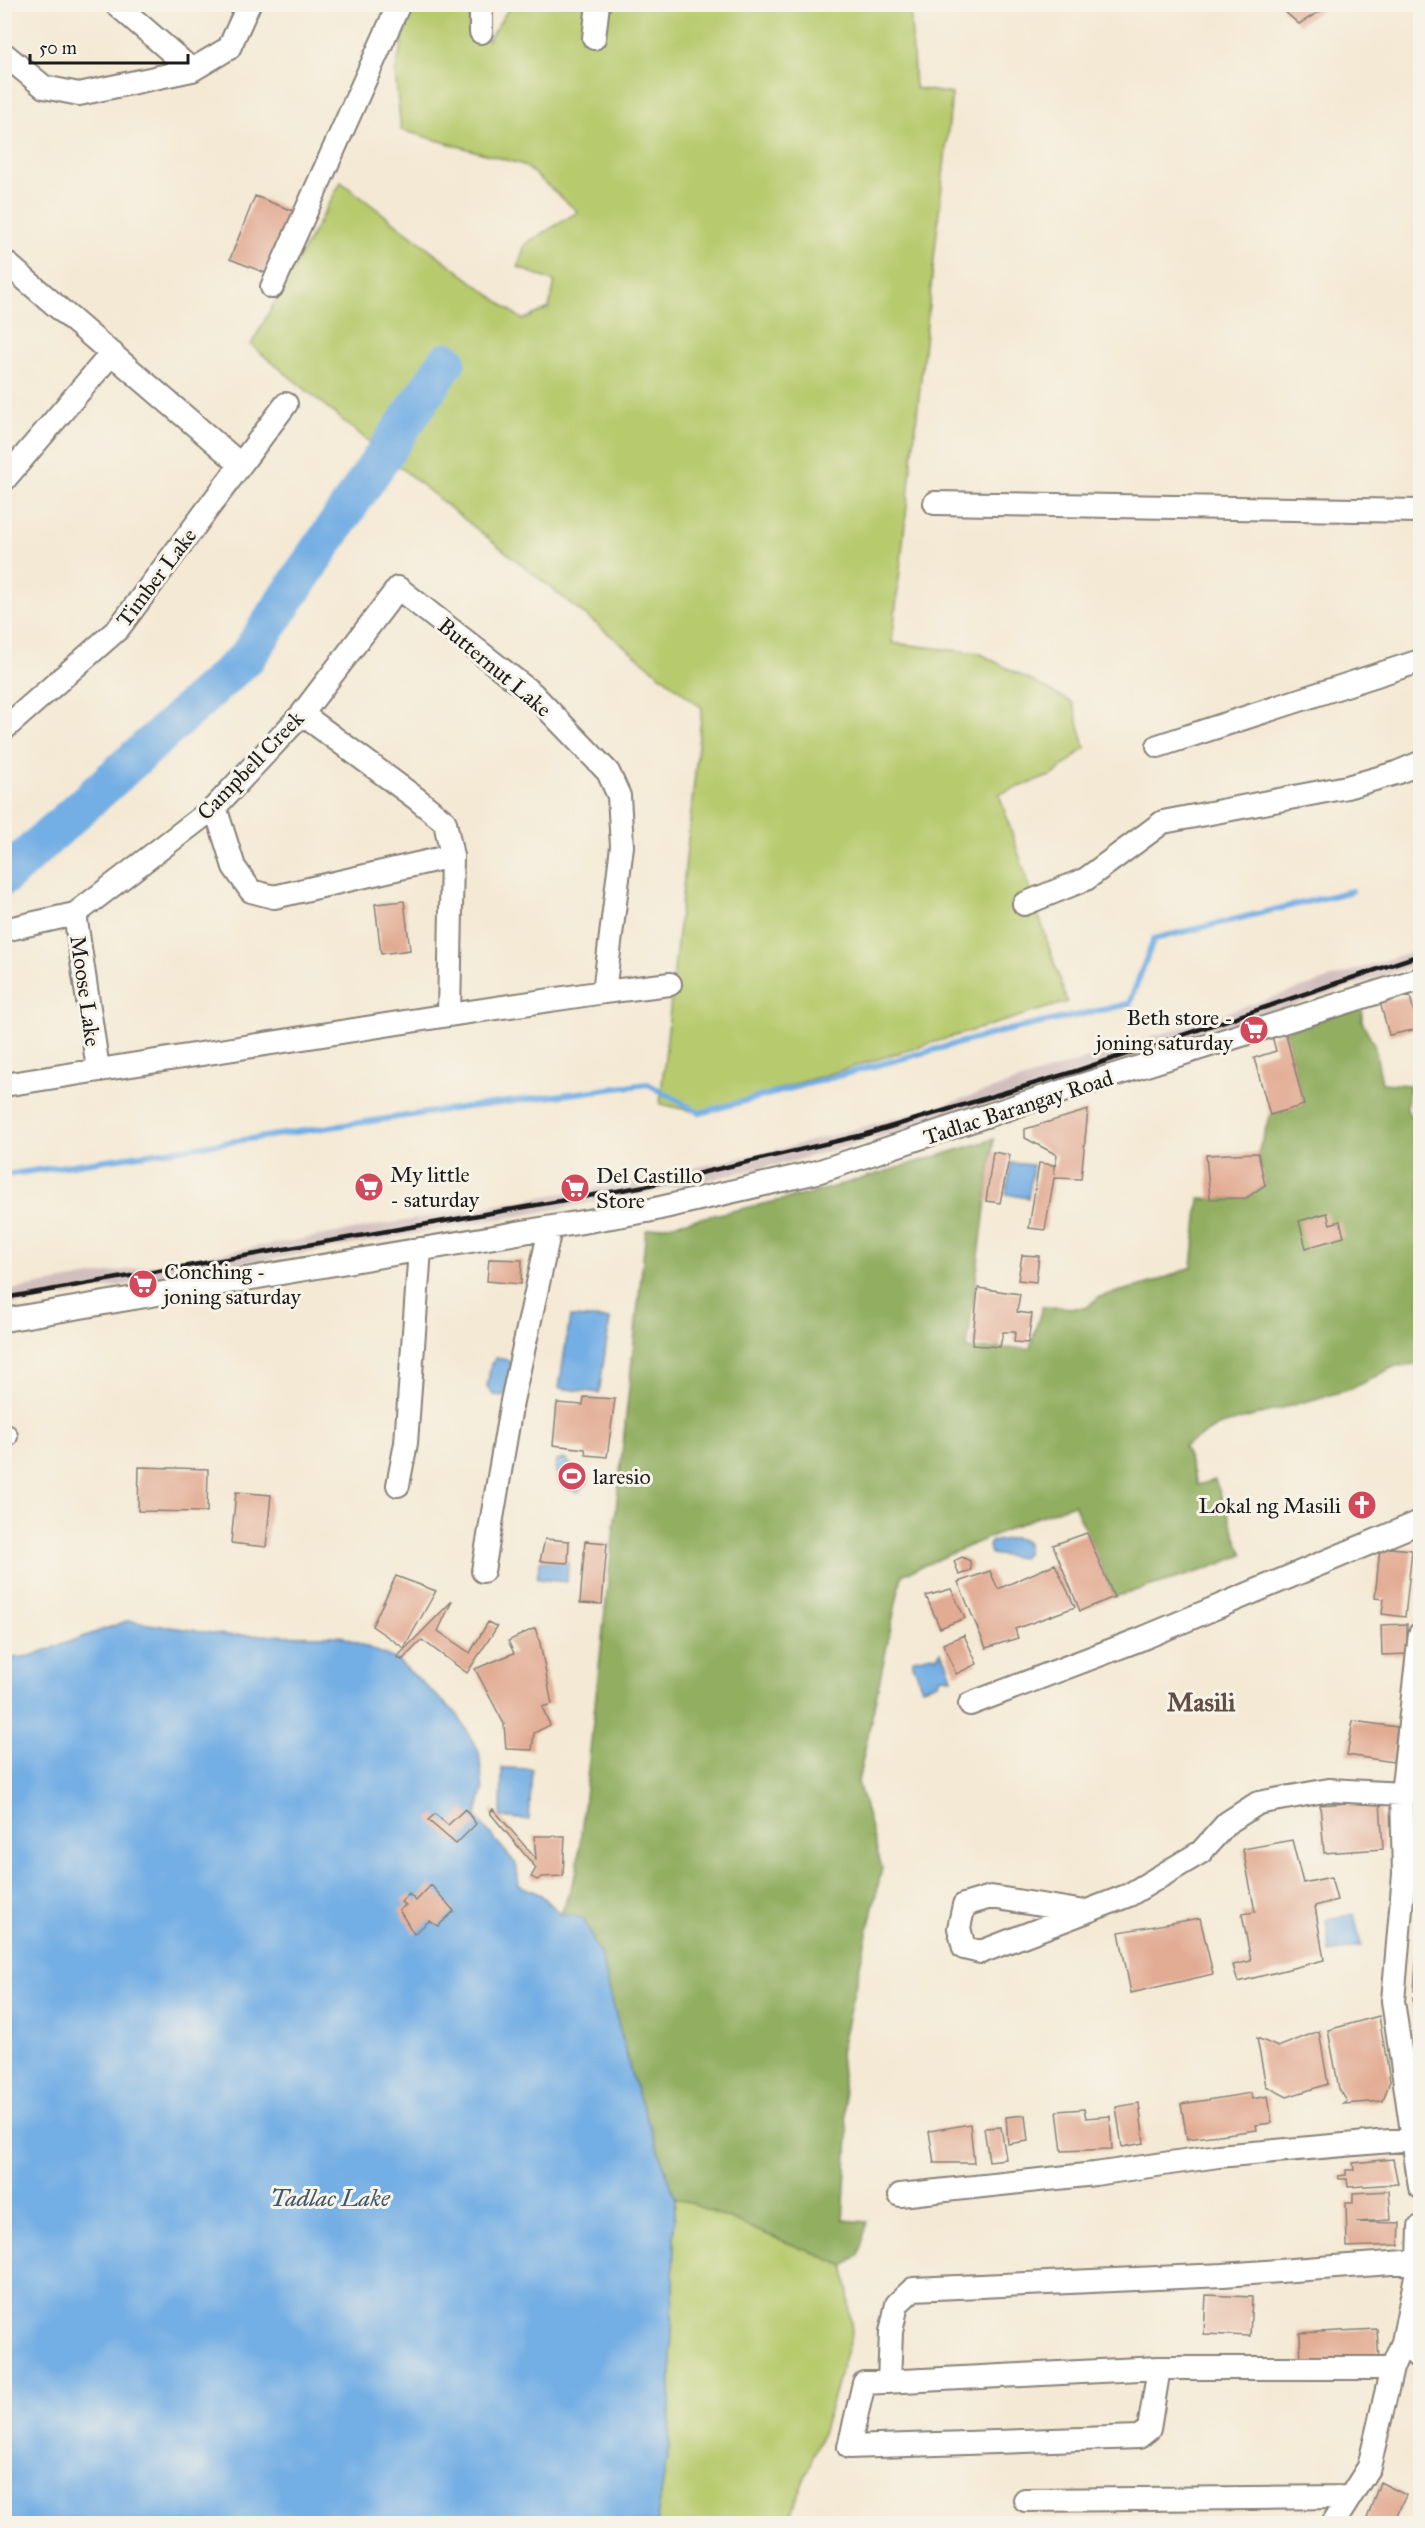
<svg xmlns="http://www.w3.org/2000/svg" width="1425" height="2528" font-family="'IM FELL Great Primer',serif">
  <style>
    .industrial { fill: #d1bfbe }
    .green { fill: #b8ca6e; stroke: #6a7345; stroke-width: 1.5 }
    .forest { fill: #92ae61; stroke: #57653e; stroke-width: 1.5 }
    .water { fill: #73aee4; stroke: #486580; stroke-width: 1.5 }
    .lines { fill: none; stroke-linecap: round; stroke-linejoin: round }
    .stream { stroke: #73aee4; stroke-width: 6 }
    .river { stroke: #73aee4; stroke-width: 38 }
    .building { fill: #e2ab93 }
    .minor-casing { stroke: #888278; stroke-width: 26 }
    .minor { stroke: #fff; stroke-width: 22 }
    .rail { stroke: #1c1c1c; stroke-width: 4.5 }
    .labels { text-anchor: middle; stroke-width: 6; stroke-linejoin: round; paint-order: stroke }
    .street-label { font-size: 22px; fill: #1c1c1c; stroke: #f7f3e8 }
    .poi-label { font-size: 22px; fill: #1c1c1c; stroke: #f7f3e8; text-anchor: start }
    .water-label { font-size: 24px; font-style: italic; fill: #3f566c; stroke: #f7f3e8 }
    .quarter-label { font-size: 26px; font-weight: bold; fill: #614e46; stroke: #f7f3e8 }
  </style>
  <rect width="100%" height="100%" fill="#f7f3e8"/>
  <filter id="ink" filterUnits="userSpaceOnUse"><feTurbulence type="fractalNoise" baseFrequency=".0167" numOctaves="2"/><feDisplacementMap in="SourceGraphic" scale="12" xChannelSelector="R" yChannelSelector="G"/><feConvolveMatrix kernelMatrix="1 2 1 2 8 2 1 2 1" color-interpolation-filters="sRGB"/></filter>
  <filter id="wash" filterUnits="userSpaceOnUse"><feTurbulence type="fractalNoise" baseFrequency=".008" numOctaves="4" result="noise"/><feDisplacementMap in="SourceGraphic" scale="24" xChannelSelector="R" yChannelSelector="G"/><feGaussianBlur stdDeviation="1.35" result="paint"/><feColorMatrix in="noise" values="0 0 0 0 0 0 0 0 0 0 0 0 0 0 0 0 0 1.4 0 .05"/><feComposite in="paint" operator="in"/></filter>
  <g filter="url(#wash)">
    <rect width="100%" height="100%" fill="#f4e9d4"/>
    <path class="industrial" d="M1420 949V964L936 1122 793 1161 647 1193 5 1306V1291L644 1179 789 1147 932 1108 1003 1086Z"/>
    <path class="green" d="M414 5H471L469 31 488 40 511 5H910L915 88 952 94 892 643 979 653 1073 703 1085 748 1053 775 999 794 1067 1002 700 1113 660 1104 702 708 439 499 251 345 341 182 523 320 549 308 555 282 518 267 525 244 578 212 524 165 401 130 395 73 408 18Z
      M675 2197 845 2266 852 2332 823 2431 787 2523 656 2524 669 2446Z"/>
    <path class="forest" d="M1362 1004V1021L1374 1044 1382 1083 1409 1085 1407 1109 1410 1116 1420 1112V1365L1396 1366 1351 1389 1218 1426 1184 1446 1198 1485 1215 1480 1243 1555 1201 1571 1114 1597 1074 1504 1024 1522 902 1575 858 1782 882 1868 840 2053 848 2136 843 2220 867 2222 859 2255 845 2266 675 2197 632 2077 601 1957 561 1914 577 1871 646 1230 813 1193 994 1139 967 1349 1030 1348 1042 1307 1086 1308 1099 1297 1155 1282 1192 1267 1199 1199 1246 1198 1265 1185 1258 1153 1270 1115 1304 1105 1285 1031Z"/>
    <path class="water" d="M1011 1163 1033 1165 1028 1198 1006 1194Z
      M570 1317 610 1319 599 1393 559 1388Z
      M496 1358 508 1360 513 1367 504 1396 493 1395 487 1386 491 1364Z
      M562 1459 567 1460 575 1471 588 1478V1483L579 1492 572 1491 559 1483 555 1467 557 1461Z
      M1012 1538 1020 1539 1027 1543V1551L1022 1558 991 1554 989 1546 991 1542Z
      M540 1561 568 1563 567 1582 537 1579Z
      M127 1621 227 1635 341 1636 397 1660 457 1714 479 1752 483 1791 476 1817 516 1864 519 1885 541 1895 561 1914 583 1918 601 1957 632 2077 675 2197 669 2446 656 2523H5L4 1659 30 1656Z
      M940 1651 946 1660 952 1678 940 1677 938 1683 922 1688C917 1680 919 1673 913 1665V1659L932 1655 937 1657Z
      M502 1768 532 1769 529 1820 501 1817Z
      M1354 1914 1361 1946 1330 1953 1326 1920Z"/>
    <g class="lines">
      <path class="stream" d="M4 1175 467 1107 648 1084 700 1113 1000 1032 1129 1004 1154 939 1352 891"/>
      <path class="river" d="M4 877 247 657 447 361"/>
    </g>
    <g id="blocks">
      <path class="building" d="M1282 4H1332L1299 24 1283 10Z
        M255 196 293 211 268 274 230 259Z
        M404 901 410 950 381 954 375 904Z
        M1410 996 1418 1029 1389 1035 1380 1002Z
        M1285 1031 1304 1105 1270 1115 1254 1058 1276 1051 1272 1036Z
        M1088 1110 1081 1179 1054 1178 1045 1230 1029 1228 1039 1163 1054 1165V1174L1057 1155 1025 1138V1129Z
        M993 1152 1010 1155 1000 1203 986 1201Z
        M1258 1153 1265 1185 1246 1198 1210 1199 1206 1155Z
        M1327 1213 1330 1224 1340 1221 1344 1237 1306 1248 1299 1221Z
        M1022 1255 1039 1256 1036 1282 1018 1280Z
        M489 1259 522 1260 521 1284 487 1281Z
        M978 1288 1020 1294 1017 1312 1032 1314 1028 1343 1014 1342 1015 1332H1003L1000 1347 972 1345Z
        M584 1397 615 1399 607 1457 586 1455 585 1449 553 1445 557 1403 583 1405Z
        M139 1467 208 1469 207 1512 138 1511Z
        M236 1492 271 1495 266 1547 231 1543Z
        M1087 1533 1114 1597 1080 1611 1053 1545Z
        M545 1539 569 1541 568 1563 540 1561Z
        M585 1541 607 1543 602 1604 580 1603Z
        M1380 1547 1412 1550 1405 1617 1382 1614 1384 1599 1375 1598Z
        M962 1557 970 1561 971 1570 959 1575 954 1561Z
        M1055 1564 1075 1607 1015 1629 1018 1638 986 1648 958 1582 990 1571 998 1589Z
        M396 1576 436 1591 404 1648 372 1626Z
        M951 1589 965 1618 940 1628 926 1596Z
        M452 1601 438 1631 470 1653 488 1622 497 1627 467 1673 422 1640 402 1660 397 1657Z
        M1407 1624V1654L1382 1655 1381 1625Z
        M535 1628 540 1643 552 1704 542 1707 550 1725 534 1733 532 1750 506 1749 504 1724 475 1669 514 1653 508 1641Z
        M964 1635 977 1664 956 1674 943 1644Z
        M1353 1721 1397 1727 1393 1762 1347 1755Z
        M1380 1801 1383 1849 1324 1853 1320 1805Z
        M465 1809 476 1824 456 1844 428 1820 435 1814 448 1825Z
        M493 1809 536 1859 534 1836H565L563 1876 542 1877 537 1880 531 1877 536 1868 490 1813Z
        M1292 1840 1303 1883 1331 1877 1337 1900 1315 1906 1324 1960 1238 1982 1233 1965 1251 1961 1242 1914 1255 1912 1243 1849Z
        M431 1885 454 1911 438 1926 429 1921 414 1934 399 1910 406 1905 401 1902 409 1894 416 1901Z
        M1200 1918 1213 1974 1131 1993 1119 1932Z
        M1416 1963H1420V1991H1414Z
        M1413 1997H1420V2020H1414Z
        M1379 2016 1390 2081 1383 2101 1343 2104 1347 2101 1339 2089 1328 2030Z
        M1415 2025H1420V2044H1417Z
        M1319 2031 1328 2084 1287 2097 1266 2086 1257 2038 1278 2047Z
        M1251 2093 1252 2099 1268 2096 1272 2123 1256 2125 1257 2130 1187 2139 1181 2104Z
        M1139 2103 1144 2143 1122 2147 1116 2107Z
        M1084 2109 1086 2118 1110 2116 1112 2149 1062 2151 1057 2111Z
        M1025 2115 1028 2141 1008 2144 1006 2117Z
        M970 2124 974 2163H934L929 2131Z
        M1001 2127 1006 2159 989 2161 984 2128Z
        M1393 2159 1398 2184 1348 2187 1347 2179H1339L1338 2176 1346 2175V2170H1354L1353 2163Z
        M1389 2191 1391 2220 1356 2222 1400 2223 1399 2245 1347 2247 1346 2203H1353V2193Z
        M1206 2295 1252 2297 1250 2336 1204 2334Z
        M1377 2329 1379 2360 1301 2364 1300 2333Z
        M1380 2482 1406 2495 1393 2524H1365Z"/>
    </g>
  </g>
  <g filter="url(#ink)">
    <use href="#blocks" fill-opacity="0" stroke="#888278" stroke-width="1.5"/>
    <g class="lines">
      <g class="minor-casing">
        <path id="minor" d="M116 4 192 70
          M481 32V4
          M594 38 598 4
          M4 54 44 87 79 94 192 70 229 48 249 4
          M4 261 240 464
          M272 287 399 4
          M4 480 112 353
          M935 503 1420 511
          M302 714 417 799 445 822 452 856 449 1015
          M4 729 118 629 286 404
          M1158 746 1420 661
          M215 807 234 867 251 891 274 897 452 856
          M1024 904 1086 879 1163 822 1347 787 1396 773 1420 763
          M75 914 98 1069
          M4 930 75 914 215 807 302 714 398 588 533 694 608 772 619 796 622 846 604 992
          M4 1085 449 1015 604 992 670 984
          M4 1320 647 1211 817 1172 1022 1104 1420 979
          M4 1437 6 1436
          M398 1485 406 1443 420 1249
          M483 1571 512 1401 550 1229
          M1420 1634 1402 1794 1404 1874 1393 2001 1420 2187
          M970 1704 1141 1639 1420 1522
          M1085 1912 991 1897 964 1905 959 1928 964 1948 981 1952 1129 1895 1201 1852 1227 1823 1258 1803 1329 1790 1402 1794
          M900 2195 1095 2174 1218 2156 1413 2139
          M1403 2342 1420 2359
          M1159 2368 1149 2429 1139 2437 849 2447 864 2383 1159 2368H1392
          M889 2382 891 2332 897 2304 913 2289 1223 2275 1419 2261
          M1025 2500 1349 2497
          M1333 2524 1369 2467 1392 2368 1403 2342 1419 2261 1420 2227"/>
      </g>
      <use href="#minor" class="minor"/>
      <path class="rail" d="M4 1298 645 1186 863 1135 1076 1071 1420 955"/>
    </g>
  </g>
  <defs>
    <g id="supermarket-disc" transform="scale(1.5)"><circle r="9.5" fill="#d1495b" stroke="#f7f3e8"/><path d="M-6-5.5h2.5l.6 2H6L4.5 2H-2.5L-4.4-4H-6ZM-1.5 3.2a1.3 1.3 0 1 0 .1 0ZM3 3.2a1.3 1.3 0 1 0 .1 0Z" fill="#fff"/></g>
    <g id="stadium-disc" transform="scale(1.5)"><circle r="9.5" fill="#d1495b" stroke="#f7f3e8"/><path d="M0-5a6.5 5 0 1 0 0 10a6.5 5 0 1 0 0-10ZM-3.5-1.8h7v3.6h-7Z" fill="#fff"/></g>
    <g id="church-disc" transform="scale(1.5)"><circle r="9.5" fill="#d1495b" stroke="#f7f3e8"/><path d="M-1.2-6h2.4v3.5h3.3v2.4h-3.3V6h-2.4V-.1h-3.3v-2.4h3.3Z" fill="#fff"/></g>
  </defs>
  <g fill-rule="evenodd">
    <use href="#supermarket-disc" x="1254" y="1030"/>
    <use href="#supermarket-disc" x="369" y="1187"/>
    <use href="#supermarket-disc" x="575" y="1188"/>
    <use href="#supermarket-disc" x="143" y="1284"/>
    <use href="#stadium-disc" x="572" y="1476"/>
    <use href="#church-disc" x="1362" y="1505"/>
  </g>
  <g class="labels">
    <g class="street-label">
      <text transform="translate(156 577) rotate(-53)" y="8">Timber Lake</text>
      <text transform="translate(495 667) rotate(40)" y="8">Butternut Lake</text>
      <text transform="translate(250 765) rotate(-46)" y="8">Campbell Creek</text>
      <text transform="translate(86 991) rotate(82)" y="8">Moose Lake</text>
      <text transform="translate(1018 1107) rotate(-18)" y="8">Tadlac Barangay Road</text>
    </g>
    <g class="poi-label">
      <text x="1233" y="1025" text-anchor="end">Beth store -<tspan x="1233" dy="25">joning saturday</tspan></text>
      <text x="390" y="1182">My little<tspan x="390" dy="25">- saturday</tspan></text>
      <text x="596" y="1183">Del Castillo<tspan x="596" dy="25">Store</tspan></text>
      <text x="164" y="1279">Conching -<tspan x="164" dy="25">joning saturday</tspan></text>
      <text x="593" y="1484">laresio</text>
      <text x="1341" y="1513" text-anchor="end">Lokal ng Masili</text>
    </g>
    <g class="water-label">
      <text x="330" y="2206">Tadlac Lake</text>
    </g>
    <g class="quarter-label">
      <text x="1201" y="1711">Masili</text>
    </g>
  </g>
  <rect width="1425" height="2528" fill="none" stroke="#f7f3e8" stroke-width="24"/>
  <path d="M30 54v9h158v-9" fill="none" stroke="#1c1c1c" stroke-width="3"/>
  <text x="39" y="54" font-size="18" fill="#1c1c1c" stroke="#f7f3e8" stroke-width="4.5" paint-order="stroke">50 m</text>
</svg>
